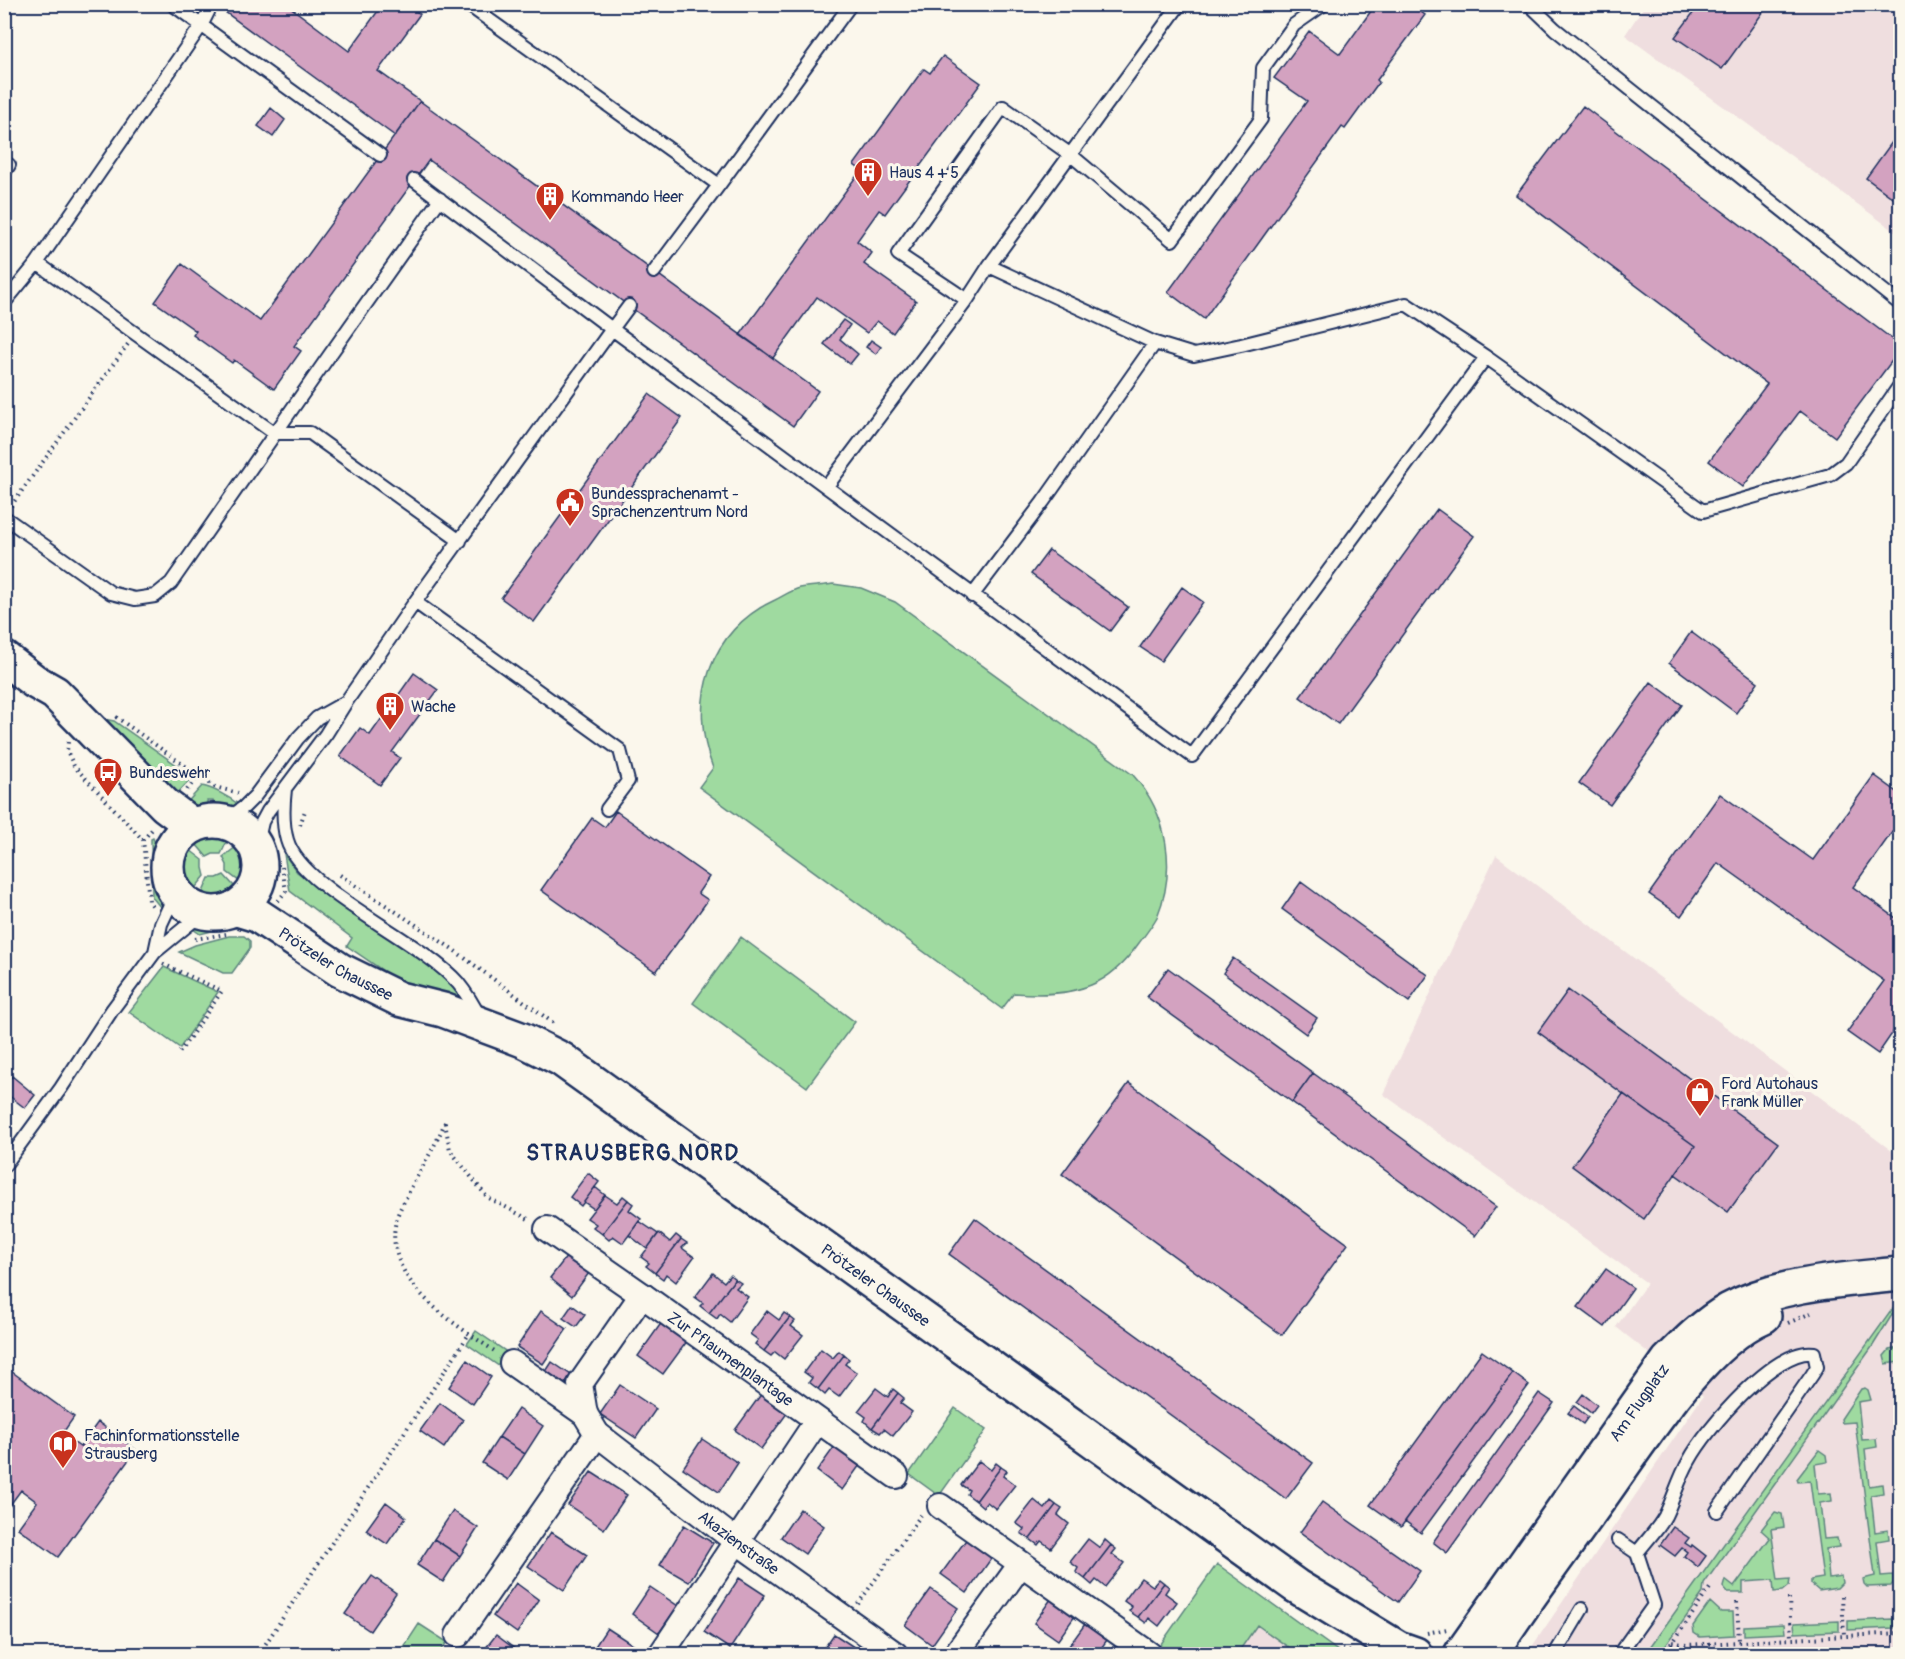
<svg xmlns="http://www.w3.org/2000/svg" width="1905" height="1659" font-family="Pangolin,sans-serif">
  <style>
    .built { fill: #efdedf }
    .green { fill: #9fdaa0; stroke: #5d847f; stroke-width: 1.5 }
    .building { fill: #d3a2c0; stroke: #1b2f5e; stroke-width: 1.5 }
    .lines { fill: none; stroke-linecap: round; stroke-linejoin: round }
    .lane-casing { stroke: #1b2f5e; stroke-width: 16 }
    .street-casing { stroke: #1b2f5e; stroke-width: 28 }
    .secondary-casing { stroke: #1b2f5e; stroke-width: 38 }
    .path { stroke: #1b2f5e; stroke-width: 4; stroke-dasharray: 1.5 4.5; stroke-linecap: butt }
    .lane { stroke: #fbf7ec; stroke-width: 12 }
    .street { stroke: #fbf7ec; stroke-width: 24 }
    .secondary { stroke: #fbf7ec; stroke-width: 33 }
    .labels { text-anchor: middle; stroke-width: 6; stroke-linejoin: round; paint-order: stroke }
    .poi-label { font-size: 16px; fill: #1b2f5e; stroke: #fbf7ec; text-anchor: start }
    .street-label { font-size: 16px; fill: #1b2f5e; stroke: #fbf7ec }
    .district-label { font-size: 22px; font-weight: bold; letter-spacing: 1.5px; fill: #1b2f5e; stroke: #fbf7ec }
  </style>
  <rect width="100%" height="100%" fill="#fbf7ec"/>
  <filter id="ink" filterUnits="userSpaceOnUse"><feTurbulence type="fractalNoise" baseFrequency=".0167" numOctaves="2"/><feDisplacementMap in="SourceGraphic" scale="12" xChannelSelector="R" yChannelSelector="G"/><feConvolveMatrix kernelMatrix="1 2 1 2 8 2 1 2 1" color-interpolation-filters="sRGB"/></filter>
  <g filter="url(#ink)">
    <path class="built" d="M1645 5H1900V235L1625 35Z
      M1496 855 1900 1157V1654H1706V1648L1663 1650 1660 1654H1527L1703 1396 1616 1327 1647 1283 1383 1094Z
      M1257 1625 1298 1654H1237Z"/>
    <path class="green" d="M833 584 861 588 895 602 1133 775C1168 814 1177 869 1157 917 1152 926 1145 935 1139 943 1127 960 1111 977 1091 985 1067 995 1040 995 1014 993L1002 1009 699 787 713 768C687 702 709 630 775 600 783 596 792 590 800 588 811 586 822 586 833 584Z
      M88 716 114 721 188 773 190 780 170 801Z
      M202 786C213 788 229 797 238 804L227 810 215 811 213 801H207L208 812 182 808Z
      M211 837 227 841 221 854H213L207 857 196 844Z
      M153 838C163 859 162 884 161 908L152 897 151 839Z
      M236 847C245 857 245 869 239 881L227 872V865L223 857Z
      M190 850 203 860V868L205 876 196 887C184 878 182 863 190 850Z
      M284 854 297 872 428 965 457 991 463 1000 421 991 391 976 347 946 352 938 290 891Z
      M224 875 234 886C226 895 214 898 203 892L209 878H217Z
      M219 920H228L247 927 224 928 200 934 193 929 207 921Z
      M229 936H244L250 941V948L232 973H223L179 952 195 945Z
      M741 937 855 1022 807 1087 693 1003Z
      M164 967 218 992 180 1048 129 1012Z
      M1900 1302 1872 1347 1704 1584 1703 1593 1660 1654H1645L1896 1304Z
      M476 1331 561 1389 552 1403 467 1344Z
      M1900 1348V1362L1886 1364 1884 1356 1889 1350Z
      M1865 1388 1868 1390 1871 1400 1858 1402 1862 1440 1876 1439 1877 1447 1865 1449 1869 1486 1882 1484 1883 1493 1871 1495 1875 1532 1888 1530 1889 1539 1877 1541 1881 1576 1893 1575V1583L1891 1586 1867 1587 1864 1584 1863 1579 1875 1576 1855 1422 1842 1423 1841 1419 1861 1389Z
      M955 1408 986 1430 939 1496 909 1474Z
      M1819 1450 1826 1455 1827 1462 1815 1464 1818 1494 1831 1493 1832 1501 1820 1503 1824 1539 1837 1538 1839 1547 1826 1549 1829 1578 1841 1576 1842 1583 1837 1588 1819 1591 1811 1584V1580L1823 1578 1810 1481 1798 1482 1797 1479Z
      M1775 1512 1782 1514 1784 1527 1771 1529 1778 1580 1790 1579 1789 1586 1783 1591 1774 1592 1773 1580 1743 1582V1593H1728L1723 1587 1725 1580 1734 1587 1770 1538 1761 1530Z
      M1217 1564 1342 1654H1298L1257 1625 1237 1654H1167L1158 1648Z
      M1710 1602 1721 1612H1733L1734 1635 1700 1637 1694 1633 1693 1626Z
      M1893 1619 1894 1628 1848 1630V1621Z
      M1839 1621V1631L1795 1633 1794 1623Z
      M419 1624 447 1642 439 1654 400 1653Z
      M1784 1624 1785 1633 1744 1635V1626Z"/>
    <path class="building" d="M214 4H286L349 51 383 4H408L420 14 378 71 420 101 395 136Z
      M1376 4H1410L1425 15 1377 80 1379 82 1345 129 1342 127 1204 319 1168 292 1307 101 1274 78 1309 31 1340 54Z
      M1700 4H1769L1722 69 1675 37Z
      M943 56 981 83 885 214 879 210 857 241 872 253 864 264 916 301 893 333 877 321 867 333 817 297 773 358 740 335 861 170 854 165 922 71 924 69 930 73Z
      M420 101 818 391 793 426 429 160 294 346 301 351 274 389 234 360 232 363 193 335 196 331 155 302 182 264 260 321Z
      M1583 106 1900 345V350L1835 437 1800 411 1743 487 1709 461 1767 384 1516 195Z
      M271 108 285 120 273 137 258 126Z
      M1900 131V203L1866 178Z
      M843 320 850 325 840 339 858 354 850 364 824 344Z
      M871 340 881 347 876 354 866 347Z
      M649 394 682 418 534 622 501 598Z
      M1437 509 1474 536 1338 724 1300 697Z
      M1049 550 1128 607 1110 631 1031 574Z
      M1182 587 1203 602 1161 661 1140 647Z
      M1691 632 1758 682 1736 713 1669 663Z
      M414 673 438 690 392 752 400 758 380 785 340 756 360 728 370 735Z
      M1651 682 1682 705 1610 805 1579 783Z
      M1874 775 1900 794V821L1853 887 1900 921V1022L1878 1054 1847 1032 1884 981 1718 863 1681 916 1649 894 1720 794 1813 860Z
      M616 811 709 877 698 893 708 900 656 972 541 890 592 818 605 827Z
      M1301 882 1428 975 1409 1002 1282 909Z
      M1233 958 1317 1018 1306 1034 1223 973Z
      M1168 968 1313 1073 1292 1102 1147 997Z
      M1568 990 1778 1143 1728 1212 1675 1174 1695 1146 1538 1032Z
      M1313 1073 1496 1207 1475 1236 1292 1102Z
      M12 1076 35 1095 25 1108 4 1092V1086Z
      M1129 1083 1348 1244 1282 1335 1062 1174Z
      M1623 1094 1695 1146 1644 1219 1572 1166Z
      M588 1173 599 1182 581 1206 570 1197Z
      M595 1187 605 1195 594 1209 584 1202Z
      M605 1195 617 1203 623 1196 628 1200 602 1234 593 1227 596 1224 587 1218Z
      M628 1200 633 1204 629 1210 641 1219 623 1243 613 1236 609 1240 602 1234Z
      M975 1218 1313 1463 1286 1499 949 1254Z
      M639 1221 658 1234 647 1249 629 1235Z
      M659 1233 670 1242 676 1235 681 1239 655 1273 646 1266 649 1263 641 1257Z
      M681 1239 687 1243 682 1248 694 1257 676 1282 666 1274 663 1279 655 1273Z
      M567 1256 589 1273 572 1296 550 1278Z
      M1606 1269 1633 1288 1605 1327 1578 1307Z
      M713 1273 724 1282 730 1275 735 1279 709 1313 700 1306 703 1303 695 1297Z
      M735 1279 741 1283 736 1288 748 1297 730 1322 720 1314 717 1319 709 1313Z
      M572 1305 585 1315 576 1327 563 1318Z
      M541 1311 567 1329 543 1364 517 1347Z
      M767 1311 779 1320 784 1313 790 1317 764 1351 755 1344 758 1340 750 1334Z
      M790 1317 795 1321 791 1326 803 1335 784 1359 775 1352 771 1356 764 1351Z
      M662 1322 688 1340 663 1374 638 1356Z
      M821 1349 833 1358 839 1351 844 1355 818 1389 809 1382 812 1378 804 1372Z
      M1482 1351 1513 1373 1401 1527 1370 1505Z
      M844 1355 849 1359 845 1364 857 1373 839 1397 829 1390 825 1395 818 1389Z
      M467 1360 491 1377 473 1404 449 1387Z
      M552 1362 571 1375 561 1389 543 1376Z
      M4 1366 74 1417 62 1434 80 1447 98 1422 136 1450 58 1557 18 1528 37 1502 21 1490 7 1509 4 1507Z
      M1513 1373 1529 1385 1421 1533 1405 1521Z
      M620 1385 656 1409 636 1438 600 1414Z
      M876 1388 888 1397 893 1389 898 1393 872 1428 864 1421 866 1417 858 1411Z
      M762 1393 788 1412 761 1449 735 1430Z
      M898 1393 904 1398 900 1403 912 1412 893 1436 884 1429 880 1433 872 1428Z
      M1539 1393 1554 1403 1447 1553 1433 1542Z
      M1583 1394 1597 1405 1591 1413 1577 1402Z
      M440 1403 463 1420 444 1448 420 1431Z
      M1574 1406 1588 1417 1583 1424 1568 1413Z
      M518 1409 543 1426 525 1454 499 1437Z
      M499 1437 525 1454 508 1480 482 1463Z
      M702 1439 738 1463 719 1492 683 1468Z
      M835 1446 860 1465 842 1490 817 1471Z
      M979 1461 991 1470 996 1463 1001 1467 976 1501 967 1494 969 1490 961 1485Z
      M1001 1467 1007 1471 1003 1476 1015 1485 996 1509 987 1502 983 1507 976 1501Z
      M591 1472 627 1495 604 1529 568 1505Z
      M1034 1500 1045 1509 1051 1501 1056 1505 1030 1539 1021 1533 1024 1529 1016 1523Z
      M386 1502 406 1517 387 1544 366 1530Z
      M1322 1502 1420 1571 1398 1602 1300 1532Z
      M1056 1505 1062 1509 1058 1515 1069 1524 1051 1548 1041 1541 1038 1545 1030 1539Z
      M800 1509 824 1526 805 1554 781 1537Z
      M453 1511 478 1528 460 1556 434 1539Z
      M684 1525 713 1543 689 1582 660 1565Z
      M1673 1527 1689 1538 1685 1543 1691 1547 1692 1545 1706 1556 1698 1567 1684 1556 1687 1552 1682 1548 1675 1556 1660 1545Z
      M551 1532 587 1555 564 1590 528 1566Z
      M968 1537 993 1556 967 1593 941 1574Z
      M434 1539 460 1556 443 1582 417 1565Z
      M1088 1539 1100 1548 1105 1540 1111 1545 1085 1579 1076 1572 1078 1568 1070 1562Z
      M1111 1545 1116 1549 1112 1554 1124 1563 1105 1587 1096 1580 1092 1585 1085 1579Z
      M372 1576 396 1593 370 1631 345 1614Z
      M739 1578 765 1595 730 1649 704 1632Z
      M1141 1578 1153 1586 1159 1579 1164 1583 1138 1617 1129 1611 1132 1607 1124 1601Z
      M516 1583 539 1600 517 1633 493 1616Z
      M1164 1583 1169 1587 1165 1593 1177 1602 1159 1626 1149 1618 1146 1623 1138 1617Z
      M650 1587 678 1606 659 1633 632 1614Z
      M931 1589 958 1608 932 1645 905 1625Z
      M1051 1599 1075 1616 1058 1640 1034 1623Z
      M1085 1624 1107 1640 1097 1654H1081L1069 1646Z
      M607 1628 644 1652 642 1654H590Z
      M834 1634 860 1651 858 1654H820Z
      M496 1635 519 1652 517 1654H481Z
      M361 1649 370 1654H357Z"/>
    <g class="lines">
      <g class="lane-casing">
        <path id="lane" d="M172 4 380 155
          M467 4 719 185 851 4
          M1529 4 1555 29 1900 304
          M4 162 9 165 4 172
          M37 263 201 26 212 4
          M989 266 1155 343 1194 355 1241 345 1406 304 1486 357 1703 511 1830 475 1846 463 1900 385
          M654 272 719 185
          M967 300 898 254 1003 107 1071 155 1172 240 1261 119 1263 68 1294 25 1324 4
          M4 303 37 263 274 433H310L460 541
          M629 306 612 329 1192 756 1486 357
          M827 486 967 300 989 266 1180 4
          M4 517 111 593 135 599 155 596 171 583 329 356 440 199
          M972 596 1043 502 1155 343
          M415 602 620 750 628 781 607 809
          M285 789C283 806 282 823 287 840 301 890 421 940 458 983 467 994 474 1006 480 1018
          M225 821 244 807 255 796 298 738 317 718 344 703
          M256 848 262 822 268 811 326 734 346 702 415 602 612 329 414 180
          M155 952 161 924 176 892
          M4 1166 61 1088 112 1010 155 952 205 911
          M1618 1540 1637 1553C1646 1541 1658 1529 1665 1516 1674 1498 1679 1478 1689 1461 1706 1429 1776 1347 1814 1353L1817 1367 1812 1375 1717 1511
          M1555 1654 1582 1609
          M1619 1654 1654 1605 1637 1553"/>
      </g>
      <g class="street-casing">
        <g id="street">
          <path d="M547 1229 642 1295"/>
          <path id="s1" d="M512 1363 585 1414 597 1434 736 1541 895 1654"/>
          <path id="s2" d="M585 1414 580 1384 642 1295 896 1476"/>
          <path d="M940 1506 1149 1654"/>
          <path d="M458 1635 597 1434"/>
          <path d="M661 1654 817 1421"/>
          <path d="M956 1654 1021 1564"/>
        </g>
      </g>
      <g class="secondary-casing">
        <g id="secondary">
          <path d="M4 658 34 681 55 693 165 805 193 826"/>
          <circle cx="214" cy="867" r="46"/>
          <path id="s3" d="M234 908 257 915 340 970 399 999 443 1010 523 1040 561 1059 1296 1586 1398 1648 1415 1654"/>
          <path id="s4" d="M1461 1654 1668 1361C1686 1343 1706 1323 1729 1310 1779 1283 1844 1280 1900 1274"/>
          <path d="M1490 1654C1523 1603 1560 1554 1595 1505 1636 1449 1700 1343 1764 1316"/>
        </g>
      </g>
      <path class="path" d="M11 506 128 344
        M116 717 215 787 238 793
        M68 742 67 751 74 766 143 840 149 901 154 908
        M187 790 199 775
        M300 825 306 808
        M143 840 154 827
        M340 875 451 948 556 1025
        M278 901 286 891 282 867
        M195 939 226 934
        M163 964 222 991 177 1056
        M445 1122C435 1148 419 1171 407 1196 404 1202 399 1210 397 1217 379 1279 453 1323 496 1352
        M445 1123 450 1150 487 1197 530 1220
        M1788 1323 1811 1313
        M1895 1592 1899 1633
        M1842 1596 1844 1636
        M1789 1598 1791 1638
        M1737 1602 1739 1641
        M858 1604 921 1515
        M1427 1633 1447 1629
        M1673 1642 1686 1645 1900 1633
        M1709 1643V1654
        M1343 1648 1353 1654
        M259 1654 469 1334
        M1665 1654 1712 1585"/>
      <use href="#lane" class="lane"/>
      <use href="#street" class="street"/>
      <use href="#secondary" class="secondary"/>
    </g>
  </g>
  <defs>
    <g id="building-pin" transform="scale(1.5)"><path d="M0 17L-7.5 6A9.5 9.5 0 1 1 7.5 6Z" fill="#c8321e" stroke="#fbf7ec"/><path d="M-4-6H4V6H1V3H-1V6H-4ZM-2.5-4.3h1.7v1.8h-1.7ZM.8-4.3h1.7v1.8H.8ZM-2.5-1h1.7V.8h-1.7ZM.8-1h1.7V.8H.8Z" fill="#fff"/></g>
    <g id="civic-pin" transform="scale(1.5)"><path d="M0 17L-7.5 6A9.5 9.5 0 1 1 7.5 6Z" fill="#c8321e" stroke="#fbf7ec"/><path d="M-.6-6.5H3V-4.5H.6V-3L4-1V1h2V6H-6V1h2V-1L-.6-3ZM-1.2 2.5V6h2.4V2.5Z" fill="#fff"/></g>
    <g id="bus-pin" transform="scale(1.5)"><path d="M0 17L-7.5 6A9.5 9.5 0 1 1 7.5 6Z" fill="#c8321e" stroke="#fbf7ec"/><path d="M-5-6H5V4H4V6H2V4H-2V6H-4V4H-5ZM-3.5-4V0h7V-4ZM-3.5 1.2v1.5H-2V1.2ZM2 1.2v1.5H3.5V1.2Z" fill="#fff"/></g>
    <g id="shop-pin" transform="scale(1.5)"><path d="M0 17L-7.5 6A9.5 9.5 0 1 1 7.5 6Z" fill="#c8321e" stroke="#fbf7ec"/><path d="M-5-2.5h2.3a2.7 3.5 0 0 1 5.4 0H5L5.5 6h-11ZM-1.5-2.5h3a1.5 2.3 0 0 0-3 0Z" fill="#fff"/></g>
    <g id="library-pin" transform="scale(1.5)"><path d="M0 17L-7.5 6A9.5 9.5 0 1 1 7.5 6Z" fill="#c8321e" stroke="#fbf7ec"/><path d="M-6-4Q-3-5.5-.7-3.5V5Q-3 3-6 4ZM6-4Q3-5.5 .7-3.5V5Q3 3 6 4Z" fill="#fff"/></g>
  </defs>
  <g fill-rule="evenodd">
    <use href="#building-pin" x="868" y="172"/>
    <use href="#building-pin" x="550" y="196"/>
    <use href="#civic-pin" x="570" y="502"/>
    <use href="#building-pin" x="390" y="706"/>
    <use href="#bus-pin" x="108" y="772"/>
    <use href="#shop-pin" x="1700" y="1092"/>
    <use href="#library-pin" x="63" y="1444"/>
  </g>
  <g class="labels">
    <g class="poi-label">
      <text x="889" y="178">Haus 4 + 5</text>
      <text x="571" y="202">Kommando Heer</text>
      <text x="591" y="499">Bundessprachenamt -<tspan x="591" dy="18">Sprachenzentrum Nord</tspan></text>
      <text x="411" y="712">Wache</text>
      <text x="129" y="778">Bundeswehr</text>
      <text x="1721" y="1089">Ford Autohaus<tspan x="1721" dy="18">Frank Müller</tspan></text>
      <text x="84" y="1441">Fachinformationsstelle<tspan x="84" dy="18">Strausberg</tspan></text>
    </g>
    <g class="street-label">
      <text dy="6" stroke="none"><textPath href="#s3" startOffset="117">Prötzeler Chaussee</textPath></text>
      <text dy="6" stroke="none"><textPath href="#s3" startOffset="750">Prötzeler Chaussee</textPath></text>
      <text dy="6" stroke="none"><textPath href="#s2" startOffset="248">Zur Pflaumenplantage</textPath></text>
      <text dy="6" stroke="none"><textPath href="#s4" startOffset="308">Am Flugplatz</textPath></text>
      <text dy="6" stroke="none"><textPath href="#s1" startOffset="291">Akazienstraße</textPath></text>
    </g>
    <g class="district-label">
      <text x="633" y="1160">STRAUSBERG NORD</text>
    </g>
  </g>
  <rect width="1905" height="1659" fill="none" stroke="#fbf7ec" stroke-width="24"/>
  <rect x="12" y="12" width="1881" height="1635" fill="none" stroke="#1b2f5e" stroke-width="2" filter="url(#ink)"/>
</svg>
